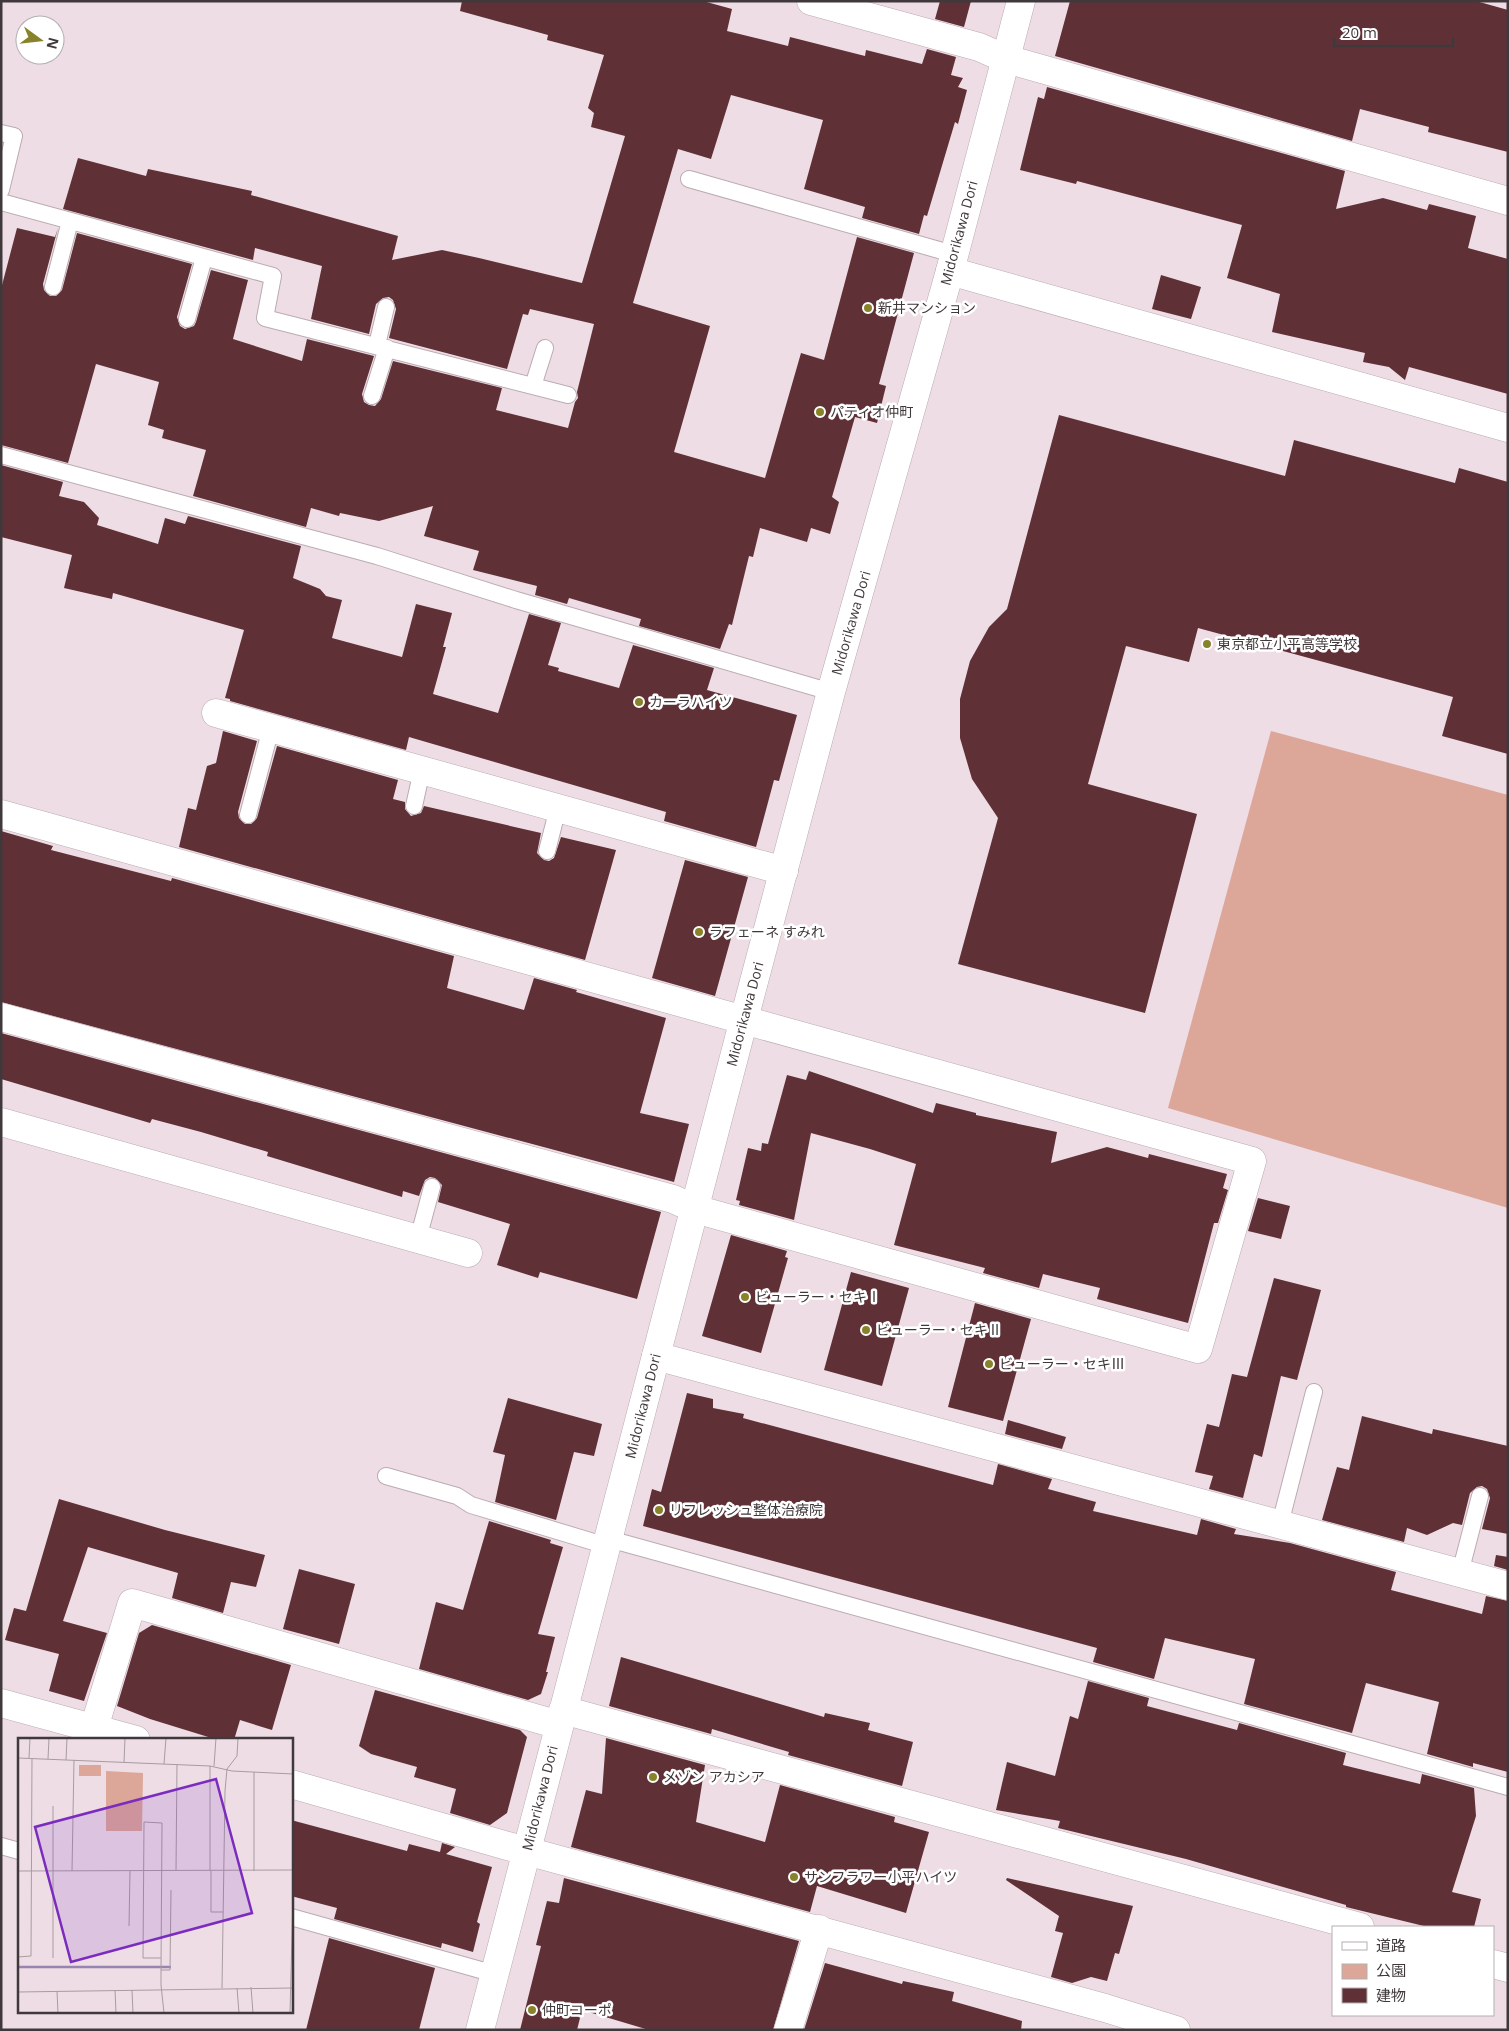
<svg xmlns="http://www.w3.org/2000/svg" width="1509" height="2031" font-family="'Open Sans','Noto Sans JP',sans-serif">
  <style>
    .green { fill: #dca698 }
    .building { fill: #603037 }
    .lines { fill: none; stroke-linecap: round; stroke-linejoin: round }
    .lane-casing { stroke: #bbabb2; stroke-width: 18 }
    .street-casing { stroke: #bbabb2; stroke-width: 29 }
    .secondary-casing { stroke: #bbabb2; stroke-width: 29 }
    .lane { stroke: #fff; stroke-width: 16 }
    .street { stroke: #fff; stroke-width: 28 }
    .secondary { stroke: #fff; stroke-width: 28 }
    .poi-dot { fill: #88822a; stroke: #fff; stroke-width: 2 }
    .labels { text-anchor: middle; stroke-width: 5; stroke-linejoin: round; paint-order: stroke }
    .street-label { font-size: 14px; fill: #40393c; stroke: #fff }
    .poi-label { font-size: 14px; fill: #40393c; stroke: #fff; text-anchor: start }
    .inset-river { fill: none; stroke: #9684b1; stroke-width: 2.5 }
    .inset-road { fill: none; stroke: #a89ba1; stroke-width: 1 }
    .view { fill: #7b2cbf; fill-opacity: 0.15; stroke: #7b2cbf; stroke-width: 2.5 }
    .inset-edge { fill: none; stroke: #40393c; stroke-width: 2.5 }
  </style>
  <rect width="100%" height="100%" fill="#eedde5"/>
  <path class="green" d="M1271 731 1508 795V1208L1168 1108Z"/>
  <path class="building" d="M462 1H703L732 9 727 31 788 46 790 37 865 56 866 50 922 64 927 49 956 57 951 75 963 78 958 87 967 90 958 124 955 122 927 216 924 215 919 234 862 218 865 207 804 189 823 120 731 95 711 159 678 149 633 303 710 326 674 452 765 478 801 353 824 360 857 237 914 253 879 384 886 386 877 423 855 417 832 497 839 502 830 534 811 528 807 542 760 528 753 557 749 556 732 625 729 624 720 649 639 626 641 619 569 598 567 604 535 595 537 586 473 570 479 551 424 536 433 506 379 521 340 513 339 516 311 508 306 527 193 496 206 450 162 438 164 430 148 425 159 382 96 364 68 463 1 445V289L17 228 55 237 58 228 43 284 44 290 50 296H56L62 290 77 233 192 264 177 317 180 326 185 329 194 326 196 322 211 270 248 280 233 339 302 361 307 339 374 356 362 394 364 402 369 405 375 406 381 399 393 361 502 388 496 410 568 428 575 402 578 398 577 392 594 324 530 309 528 315 523 314 507 369 389 338 396 309 393 300 389 297 383 298 376 304 369 334 311 319 322 266 255 248 253 260 63 209 78 158 146 176 148 169 252 191 251 195 398 236 392 260 442 250 479 258 582 283 625 136 591 127 594 113 588 108 604 55 547 40 548 35 460 11Z
    M940 1H971L964 27 935 19Z
    M1070 1H1476L1508 10V152L1428 132 1429 127 1360 109 1352 141 1055 56Z
    M1047 87 1345 171 1336 209 1383 198 1427 210 1429 204 1476 216 1468 248 1508 259V394L1409 367 1405 380 1389 367 1363 362 1365 353 1272 332 1280 294 1227 278 1242 225 1077 181 1076 184 1020 170 1038 97 1044 99Z
    M1161 275 1201 287 1191 319 1152 309Z
    M1059 415 1285 476 1294 440 1455 483 1459 468 1508 482V754L1442 736 1453 697 1198 628 1189 662 1126 646 1088 784 1197 814 1145 1013 958 964 998 818 972 779 960 738V699L970 661 989 627 1007 609Z
    M1 465 63 482 59 496 84 502 99 518 97 525 158 544 165 518 185 524 188 516 301 546 293 578 320 589 326 596 342 600 332 638 402 657 416 604 452 613 443 647H446L433 694 498 713 529 614 561 623 548 665 559 668 558 671 619 688 633 645 714 668 707 690 797 715 779 781 774 780 756 847 664 821 666 812 409 737 406 750 230 701V699L225 698 244 630 113 593 112 599 64 588 72 555 1 537Z
    M223 731 257 741 238 812 239 818 245 824H251L257 818 277 746 398 780 393 799 405 802V809L411 816 421 813 424 806 541 833 537 853 544 860 549 861 554 858 561 837 616 850 585 960 179 847 188 808 196 810 207 766 216 763Z
    M1 831 53 846 51 850 171 881 172 878 454 956 447 988 524 1010 534 978 577 990 576 992 666 1018 640 1113 689 1124 674 1182 1 1002Z
    M685 860 748 877 715 996 652 978Z
    M1 1033 661 1212 637 1299 540 1272 538 1278 497 1265 510 1224 438 1202 442 1185 435 1178 430 1177 425 1180 419 1196 403 1191 402 1197 267 1156 268 1152 201 1132 152 1119 150 1123 1 1079Z
    M809 1071 933 1113 936 1103 976 1113V1115L1057 1132 1051 1163 1107 1147 1148 1158 1149 1154 1227 1174 1223 1188 1228 1190 1218 1223H1214L1188 1323 1097 1299 1100 1288 1043 1274 1039 1288 983 1273 985 1268 894 1245 916 1164 870 1149 811 1133 794 1220 739 1205 740 1201 736 1200 748 1148 761 1151 762 1143 768 1144 787 1075 806 1080Z
    M1258 1198 1290 1206 1281 1239 1248 1231Z
    M731 1235 787 1251 785 1257 788 1258 761 1353 702 1336Z
    M851 1272 909 1288 882 1386 824 1370Z
    M1274 1278 1321 1290 1297 1380 1281 1376 1262 1457 1254 1454 1243 1498 1209 1489 1213 1476 1195 1472 1207 1424 1219 1427 1232 1374 1247 1377Z
    M975 1303 1031 1319 1003 1421 948 1407Z
    M687 1393 713 1399V1408L744 1414 743 1418 993 1485 998 1464 1052 1479 1048 1489 1096 1502 1093 1511 1197 1535 1201 1519 1236 1529 1234 1534 1290 1543 1396 1572 1391 1590 1482 1614 1486 1596 1508 1601V1772L1473 1763V1767L1427 1754 1439 1702 1366 1683 1352 1733 1244 1704 1255 1659 1165 1638 1154 1679 1093 1662 1097 1648 643 1526 652 1489 661 1492Z
    M508 1398 602 1424 594 1456 574 1452 556 1520 495 1502 505 1455 493 1452Z
    M1362 1416 1432 1434 1433 1429 1508 1446V1534L1482 1529 1490 1498 1487 1489 1482 1486 1477 1487 1470 1493 1462 1525 1453 1523 1427 1535 1407 1528 1404 1542 1322 1520 1337 1467 1349 1470Z
    M1008 1420 1066 1437 1062 1449 1005 1434Z
    M59 1499 165 1530 265 1555 256 1587 231 1582 223 1613 172 1598 178 1573 88 1547 63 1621 107 1633 84 1701 49 1691 59 1654 5 1640 14 1608 26 1611Z
    M489 1521 551 1540 550 1543 563 1547 538 1634 555 1637 546 1672H548L541 1694 528 1700 419 1669 436 1602 463 1610Z
    M1496 1555 1508 1557V1570L1494 1566Z
    M299 1569 355 1584 339 1644 283 1629Z
    M152 1625 291 1665 272 1730 240 1720 234 1740H218L150 1719 117 1706 139 1633Z
    M621 1657 824 1717 825 1713 870 1723 868 1730 913 1742 902 1786 788 1755 789 1752 712 1729 711 1734 609 1706Z
    M1088 1681 1149 1698 1147 1706 1237 1730 1239 1723 1346 1753 1343 1765 1420 1784 1422 1774 1474 1788 1476 1816 1452 1892 1481 1899 1474 1927H1428L1346 1907V1905L1186 1859 1058 1828 1060 1821 996 1810 1007 1762 1055 1776 1070 1716 1078 1719Z
    M375 1690 520 1730 527 1737 507 1813 490 1825 450 1813 456 1789 414 1777 417 1767 371 1754 359 1746Z
    M606 1738 705 1765 696 1822 765 1842 780 1785 895 1817 894 1822 929 1832 906 1913 817 1886 810 1912 571 1847 586 1790 602 1794Z
    M291 1820 407 1851 409 1844 440 1852 442 1843 455 1847 446 1854 492 1867 477 1922 480 1924 473 1952 442 1943 441 1948 334 1919 337 1908 291 1896Z
    M564 1878 799 1941 773 2030H649L582 2010 577 2030H520L541 1946 536 1945 547 1901 559 1903Z
    M1007 1878 1133 1906 1119 1954 1115 1953 1107 1981 1091 1977 1072 1983 1051 1977 1063 1933 1055 1931 1059 1916 1006 1880Z
    M329 1938 435 1968 419 2030H306Z
    M825 1963 902 1984 903 1981 954 1992 952 2001 1022 2021 1021 2030H804Z"/>
  <g class="lines">
    <g class="lane-casing">
      <path id="lane" d="M1 133 14 136 1 190
        M689 179 953 254
        M1 202 273 276 265 318 568 395
        M53 287 70 221
        M187 319 204 258
        M377 345 386 307
        M533 386 545 348
        M372 396 387 348
        M1 455 377 556 516 600 831 692
        M414 806 422 770
        M248 815 271 728
        M547 851 558 808
        M418 1239 432 1187
        M386 1476 457 1496 471 1505 607 1546
        M1280 1524 1314 1392
        M609 1539 1508 1787
        M1460 1573 1480 1496
        M1 1846 19 1851
        M291 1917 495 1974"/>
    </g>
    <g class="street-casing">
      <path id="street" d="M811 1 979 47 1006 59 1024 64 1508 201
        M950 271 1508 428
        M216 713 784 871
        M1 814 1252 1161 1198 1349 695 1209 673 1199 1 1017
        M1 1122 468 1253
        M656 1356 1508 1586
        M563 1710 1360 1927
        M94 1728 132 1603 559 1725
        M1493 1964 1508 1968
        M788 2030 819 1929"/>
    </g>
    <g class="secondary-casing">
      <path id="secondary" d="M1 1703 136 1740
        M291 1784 504 1845 1105 2008 1176 2030
        M480 2030 744 1019 831 692 950 271 1021 1"/>
    </g>
    <use href="#lane" class="lane"/>
    <use href="#street" class="street"/>
    <use href="#secondary" class="secondary"/>
  </g>
  <g class="poi-dot">
    <circle cx="868" cy="308" r="5"/>
    <circle cx="820" cy="412" r="5"/>
    <circle cx="1207" cy="644" r="5"/>
    <circle cx="639" cy="702" r="5"/>
    <circle cx="699" cy="932" r="5"/>
    <circle cx="745" cy="1297" r="5"/>
    <circle cx="866" cy="1330" r="5"/>
    <circle cx="989" cy="1364" r="5"/>
    <circle cx="659" cy="1510" r="5"/>
    <circle cx="653" cy="1777" r="5"/>
    <circle cx="794" cy="1877" r="5"/>
    <circle cx="532" cy="2010" r="5"/>
  </g>
  <g class="labels">
    <g class="street-label">
      <text transform="translate(959 233) rotate(-75)" y="5">Midorikawa Dori</text>
      <text transform="translate(851 623) rotate(-74)" y="5">Midorikawa Dori</text>
      <text transform="translate(745 1014) rotate(-75)" y="5">Midorikawa Dori</text>
      <text transform="translate(643 1406) rotate(-76)" y="5">Midorikawa Dori</text>
      <text transform="translate(540 1798) rotate(-76)" y="5">Midorikawa Dori</text>
    </g>
    <g class="poi-label">
      <text x="878" y="313">新井マンション</text>
      <text x="830" y="417">パティオ仲町</text>
      <text x="1217" y="649">東京都立小平高等学校</text>
      <text x="649" y="707">カーラハイツ</text>
      <text x="709" y="937">ラフェーネ すみれ</text>
      <text x="755" y="1302">ビューラー・セキⅠ</text>
      <text x="876" y="1335">ビューラー・セキⅡ</text>
      <text x="999" y="1369">ビューラー・セキⅢ</text>
      <text x="669" y="1515">リフレッシュ整体治療院</text>
      <text x="663" y="1782">メゾン アカシア</text>
      <text x="804" y="1882">サンフラワー小平ハイツ</text>
      <text x="542" y="2015">仲町コーポ</text>
    </g>
  </g>
  <g transform="translate(18 1738)">
    <rect width="275" height="275" fill="#eedde5"/>
    <path d="M61 27H83V38H61ZM88 33 125 35 124 93H88Z" fill="#dca698"/>
    <path class="inset-river" d="M0 229H153"/>
    <path class="inset-road" d="M0 20 192 28 214 33 275 36M11 20 12 0M30 21 31 0M48 22 49 0M106 25 107 0M146 26 148 0M196 28 198 0M35 68V220M0 133 275 132M54 133 56 22M158 133 159 26M192 133V28M193 133V174H205M236 133V34M111 188 112 133M0 219 13 218 14 20M143 220H125L126 84 144 85 143 231V247L146 275M143 232H152L153 152M233 249 235 275M204 250 207 53 209 31 219 18 220 0M219 250 221 275M97 252 98 275M114 252 115 275M39 253 40 275M0 254 275 250M272 275 275 158"/>
    <path class="view" d="M198 41 234 175 53 224 17 89Z"/>
    <rect width="275" height="275" class="inset-edge"/>
  </g>
  <rect width="1509" height="2031" fill="none" stroke="#40393c" stroke-width="5"/>
  <rect x="1332" y="1926" width="162" height="90" fill="#ffffff" stroke="#b3b0b1"/>
  <rect x="1342" y="1942" width="25" height="8" fill="#ffffff" stroke="#b3b0b1"/>
  <text x="1376" y="1951" font-size="15" fill="#40393c">道路</text>
  <rect x="1342" y="1964" width="25" height="15" fill="#dca698" stroke="#b3b0b1"/>
  <text x="1376" y="1976" font-size="15" fill="#40393c">公園</text>
  <rect x="1342" y="1988" width="25" height="15" fill="#603037" stroke="#b3b0b1"/>
  <text x="1376" y="2001" font-size="15" fill="#40393c">建物</text>
  <g transform="translate(40 40) rotate(105)"><circle r="24" fill="#ffffff" stroke="#b3b0b1"/>
  <path d="M0-4L9 19L0 12L-9 19Z" fill="#88822a"/>
  <text y="-8" font-size="14" font-weight="bold" text-anchor="middle" fill="#40393c">N</text>
  </g>
  <path d="M1334 38v8h119v-8" fill="none" stroke="#40393c" stroke-width="2.5"/>
  <text x="1342" y="38" font-size="15" fill="#40393c" stroke="#ffffff" stroke-width="4" paint-order="stroke">20 m</text>
</svg>
